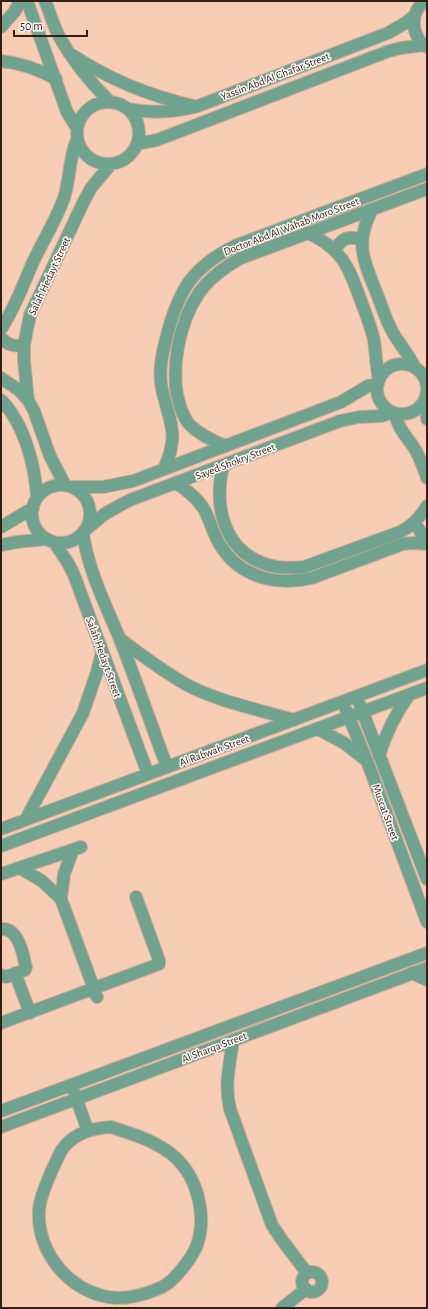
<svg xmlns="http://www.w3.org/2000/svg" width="428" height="1309" font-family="'Alegreya Sans',sans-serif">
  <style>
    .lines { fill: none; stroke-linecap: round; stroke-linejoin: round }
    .minor-casing { stroke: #d1aa95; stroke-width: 14 }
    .minor { stroke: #70a290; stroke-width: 12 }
    .labels { text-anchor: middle; stroke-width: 3; stroke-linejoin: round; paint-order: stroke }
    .street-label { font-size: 11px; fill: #331f14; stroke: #fdf7f4 }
  </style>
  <rect width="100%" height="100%" fill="#f8cdb5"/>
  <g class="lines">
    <g class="minor-casing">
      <path id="minor" d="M27 1 67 112 77 128
        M45 1C50 12 53 25 59 36 72 60 90 82 110 102
        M425 1C409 12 411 37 427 47
        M1 27 15 11 20 1
        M69 53C108 79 149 96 194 106
        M1 61C22 63 38 69 56 79
        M77 133a31 31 0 1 1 62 0a31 31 0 1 1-62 0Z
        M128 109C153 113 172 113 198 106L388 33 407 22 415 15
        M137 144 157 140 389 51 401 48 424 45
        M372 210C354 244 364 261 377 294 382 307 386 320 392 331 399 344 409 354 415 368
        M308 233C343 249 349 268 361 301 366 314 371 327 374 340 376 353 376 366 379 380
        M335 250C341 238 350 235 362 240
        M1 329C15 308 23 285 33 262 43 241 56 220 64 198 70 179 69 158 77 139
        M1 338C8 345 14 347 24 345
        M377 389a25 25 0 1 1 50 0a25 25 0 1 1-50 0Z
        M1 378 19 390 28 400 34 411 50 456 65 485
        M426 397 427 419
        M1 400C24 423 35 465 37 497
        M28 400 24 361V345L30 315 84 201 91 188 111 164
        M395 413C398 430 408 437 416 451 421 460 424 469 427 478
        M226 446C213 441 200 435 190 425 185 420 182 412 180 406 169 372 179 322 199 293 210 277 225 267 241 258L427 189
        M223 466C209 525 239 575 304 567L400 532C412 526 420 518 427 506
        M164 469C169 457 174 444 172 430 170 414 163 399 161 383 159 366 163 351 167 335 179 289 193 266 237 245L427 174
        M176 483C188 491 200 500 206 513 211 524 214 535 220 545 240 578 277 586 312 578L403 544 413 543 427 544
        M32 514a29 29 0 1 1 58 0a29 29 0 1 1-58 0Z
        M73 487H103L133 481 341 402 368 386 378 384
        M414 523 421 532 422 543
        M1 527 33 508
        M85 530 106 513 130 500 340 421 359 417 382 416 392 412
        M83 533C88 570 105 603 119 637 136 680 151 724 167 767
        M54 542 68 563 74 575 148 774
        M1 545 17 542 47 539
        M120 639C143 656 166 674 191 687 224 703 260 710 294 720
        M360 705 427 879
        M346 710 367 761 427 922
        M318 729 344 743 366 760
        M379 756C386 733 395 714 409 695
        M26 819 83 713 97 672 102 652
        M1 829 427 670
        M1 846 427 688
        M73 850 64 874 61 899 97 997
        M20 868 42 881 61 899
        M1 874 81 847
        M1 929C18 927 23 953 26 967L25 970 6 977 1 975
        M15 973 30 1013
        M412 973 427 980
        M1 1023 159 964V960L136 897
        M233 1040C230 1063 224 1085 230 1109L272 1225 282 1240 307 1273
        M74 1092 88 1131
        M1 1111 427 953
        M1 1127 427 968
        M111 1127C133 1134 159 1142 176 1158 198 1179 207 1216 197 1245 193 1255 188 1262 181 1270 175 1278 165 1287 155 1290 143 1295 131 1298 117 1298 73 1296 36 1254 39 1210 40 1196 47 1183 52 1170 55 1164 58 1157 61 1151 72 1134 92 1128 111 1127Z
        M302 1282a10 10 0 1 1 20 0a10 10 0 1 1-20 0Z
        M282 1308 306 1289"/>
    </g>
    <use href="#minor" class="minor"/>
  </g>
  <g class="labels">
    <g class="street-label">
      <text transform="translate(275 76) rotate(-21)" y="4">Yassin Abd Al Ghafar Street</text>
      <text transform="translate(291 226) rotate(-21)" y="4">Doctor Abd Al Wahab Moro Street</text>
      <text transform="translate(49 276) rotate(-65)" y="4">Salah Hedayt Street</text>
      <text transform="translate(235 461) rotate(-21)" y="4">Sayed Shokry Street</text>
      <text transform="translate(104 657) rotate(70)" y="4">Salah Hedayt Street</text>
      <text transform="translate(214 750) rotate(-20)" y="4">Al Rabwah Street</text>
      <text transform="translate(386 812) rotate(70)" y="4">Muscat Street</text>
      <text transform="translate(214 1047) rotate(-21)" y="4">Al Sharqa Street</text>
    </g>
  </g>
  <rect width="428" height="1309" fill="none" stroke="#331f14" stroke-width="4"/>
  <path d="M14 30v6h73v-6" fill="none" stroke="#331f14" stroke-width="2"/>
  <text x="20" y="30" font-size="12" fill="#331f14" stroke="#fdf7f4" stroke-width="3" paint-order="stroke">50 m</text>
</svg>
